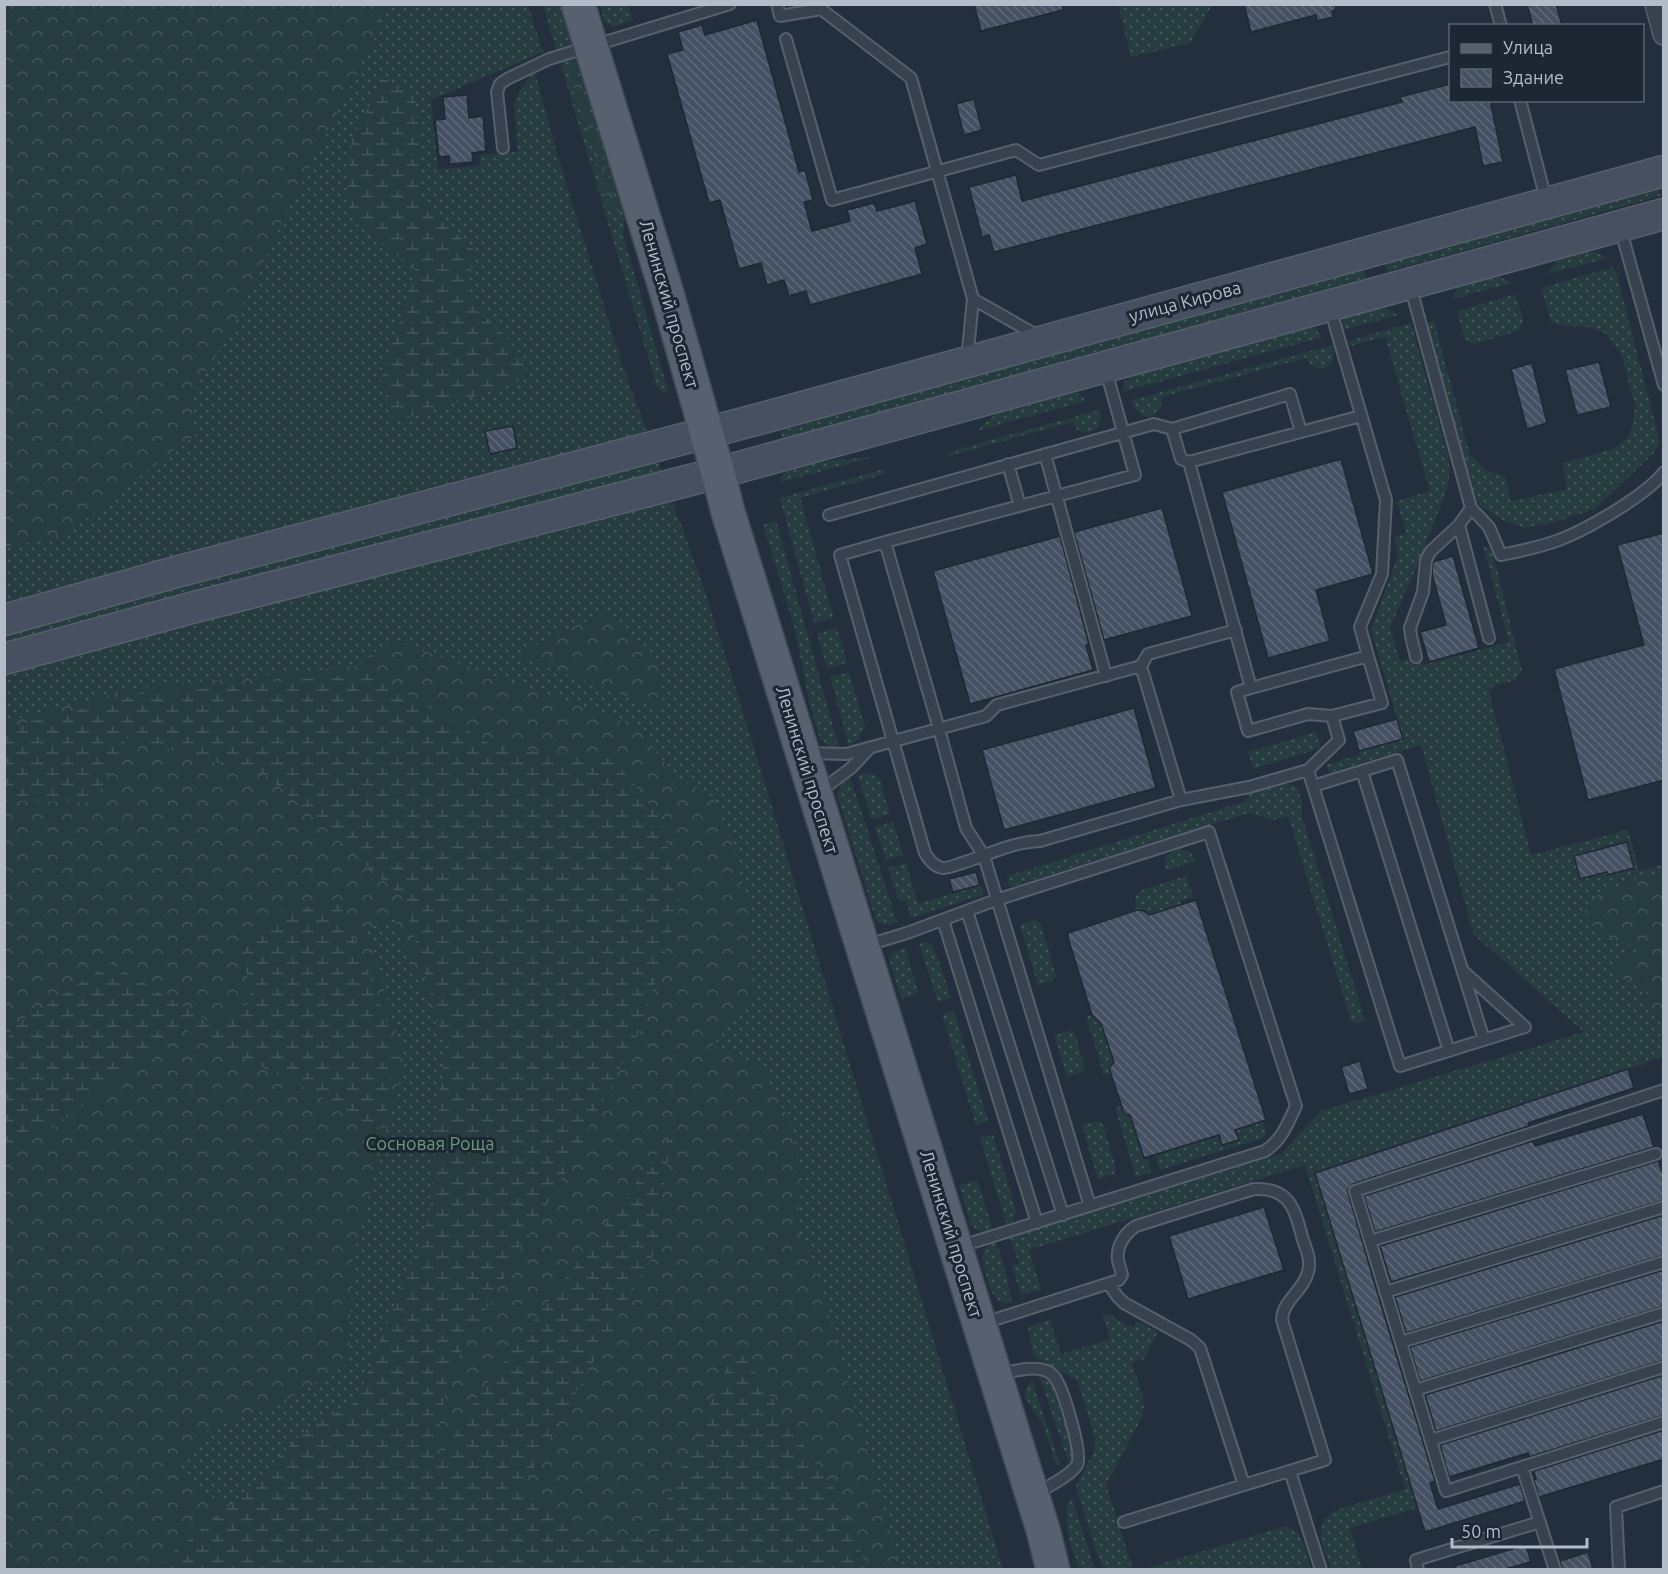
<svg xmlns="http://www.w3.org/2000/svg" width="1668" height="1574" font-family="Ubuntu,sans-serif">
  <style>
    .grass { fill: url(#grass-dots) }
    .forest { fill: url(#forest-crowns); fill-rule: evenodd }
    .wetland { fill: url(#wetland-marsh) }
    .building { fill: url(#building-back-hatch); stroke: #1f2835; stroke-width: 1.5 }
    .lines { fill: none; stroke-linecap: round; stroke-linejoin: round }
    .lane-casing { stroke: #565f6c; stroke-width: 14 }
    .street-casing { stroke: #565f6c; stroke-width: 24 }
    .secondary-casing { stroke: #565f6c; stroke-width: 33 }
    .primary-casing { stroke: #414a57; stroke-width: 36 }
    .lane { stroke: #38414e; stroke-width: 10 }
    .street { stroke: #38414e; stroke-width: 21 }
    .secondary { stroke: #465061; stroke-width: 30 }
    .primary { stroke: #56606e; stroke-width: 33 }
    .labels { text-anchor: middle; stroke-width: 6; stroke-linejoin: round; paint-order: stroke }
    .street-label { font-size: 18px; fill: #b4bcc9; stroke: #1d2633 }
    .park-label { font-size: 18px; fill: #6b9a76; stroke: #1d2633 }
  </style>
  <defs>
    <pattern id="grass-dots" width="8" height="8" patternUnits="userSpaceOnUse" patternTransform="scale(1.5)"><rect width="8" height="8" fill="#263c3f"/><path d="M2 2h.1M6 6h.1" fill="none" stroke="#435659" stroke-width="1.8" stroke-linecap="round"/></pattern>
    <pattern id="forest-crowns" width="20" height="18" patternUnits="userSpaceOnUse" patternTransform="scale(1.5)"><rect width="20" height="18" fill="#263c3f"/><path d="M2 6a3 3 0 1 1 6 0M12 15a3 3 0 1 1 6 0" fill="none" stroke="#435659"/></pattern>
    <pattern id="wetland-marsh" width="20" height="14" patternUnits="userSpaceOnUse" patternTransform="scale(1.5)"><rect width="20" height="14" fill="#263c3f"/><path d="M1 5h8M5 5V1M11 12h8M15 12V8" fill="none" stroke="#435659"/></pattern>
    <pattern id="building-back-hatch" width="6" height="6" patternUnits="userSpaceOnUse" patternTransform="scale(1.5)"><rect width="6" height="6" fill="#455162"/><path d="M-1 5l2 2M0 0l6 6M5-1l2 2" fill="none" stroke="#5d6877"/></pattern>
  </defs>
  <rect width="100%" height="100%" fill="#242f3e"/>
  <path class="grass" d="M5 5H528L543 52 431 100 438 169 480 166 479 155 518 152 514 105 516 98 534 69 558 157 623 367 703 585 748 728 1003 1569 5 1570Z
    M543 5H561L625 216 623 234 668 391 662 393 657 387Z
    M600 5H628L633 20 612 27 604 20Z
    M1118 5V4L1212 5 1190 43 1131 57Z
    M1658 187 1660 196 1387 272 1384 263Z
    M1581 252H1594L1607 258 1547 274 1560 258Z
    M1613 267 1617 275 1660 442 1654 453 1595 509 1554 522 1524 528 1504 521 1476 503 1427 323 1434 321 1470 455 1487 471 1505 476 1511 501 1567 489 1563 463 1612 449 1626 439 1632 427 1635 406 1622 356 1607 334 1588 327 1565 326 1551 322 1541 288Z
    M1363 269 1366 278 783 440 780 431Z
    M1486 277H1500L1512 283 1452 299 1457 289 1465 284Z
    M1516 294 1523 320 1518 331 1474 344 1465 340 1457 311Z
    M1373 308 1386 309 1398 315 1339 331 1343 320 1352 315Z
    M1411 323 1448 455 1450 470 1447 489 1416 568 1390 628 1400 661 1408 659 1419 660 1423 665 1509 642 1483 546 1488 548 1493 554 1522 671 1515 680 1488 688 1531 855 1628 830 1639 871 1663 864V872L1621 883 1646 948C1633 952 1614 959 1616 976 1625 982 1638 979 1646 986L1645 995 1654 1015 1663 1021V1057L1315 1173 1417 1508 1350 1528 1362 1569H1331C1324 1548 1311 1527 1334 1511L1405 1489 1305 1165 1029 1250 1041 1289 1021 1295 1012 1266 1019 1264 1010 1238 1281 1154 1321 1111 1584 1032 1474 935 1421 745 1329 773 1326 765 1359 755 1358 749 1359 751 1403 738 1371 630 1399 553 1394 537 1406 533 1397 501 1430 491 1385 337 1349 346 1348 341Z
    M1308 327 1316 329 1322 337 1122 392 1124 382 1135 375Z
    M1333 345C1339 367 1318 378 1306 358L1162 397C1162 421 1138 424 1132 400Z
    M1078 393 1086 401 976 431 996 414 1064 395Z
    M1099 410C1102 422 1100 429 1088 433L1077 430 1072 422 949 456 948 452Z
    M874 457 782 482 781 476 792 467 812 462Z
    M884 469 885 474 800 498 834 618 814 623 780 498Z
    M776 521 839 748 829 746 820 739 810 706 795 629 763 525Z
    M837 628 847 663 827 668 817 633Z
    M849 672 865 726 858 740 849 745 830 677Z
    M1316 732 1321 748 1253 769 1248 752Z
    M865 773 873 774 880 780 890 814 872 819 857 775Z
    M850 777 897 922C889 925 883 927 876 920L837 795 841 785Z
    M1280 783 1297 786 1302 802V816L1365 1021 1356 1023 1351 1021 1288 816 1273 820 1249 813 1010 887 1007 876 1247 801 1250 791Z
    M893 822 903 855 886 860 875 827Z
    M1179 849 1190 852 1196 861 1165 871C1163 860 1168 851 1179 849Z
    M906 863 918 903 980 886 985 890 983 895 911 918 906 900 899 902 888 868Z
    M1186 876 1193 897 1180 901 1181 905 1148 915 1144 911 1137 910 1135 899 1139 891Z
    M1036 920 1041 924 1056 976 1052 981 1038 985 1020 925Z
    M923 942 931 944 935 950 951 998 938 1002 919 944Z
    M905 948 918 991 915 995 901 999 889 958 894 951Z
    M954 1011 988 1121 976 1125 942 1015Z
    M1092 1015 1096 1019H1100L1114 1063 1110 1066 1111 1073 1104 1075 1086 1017Z
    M1068 1031H1072L1075 1034 1085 1068 1081 1072 1067 1077 1054 1035Z
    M1121 1106 1126 1114H1130L1144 1158 1147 1157 1152 1172 1136 1177 1115 1108Z
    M1096 1121H1100L1103 1124 1116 1168 1114 1174 1098 1179 1082 1125Z
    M1263 1121 1266 1133 1263 1138 1160 1170 1155 1155 1219 1135 1223 1145 1238 1140 1235 1130Z
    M993 1134 1016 1211 1014 1220 1007 1226 980 1138Z
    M973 1181 978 1182 993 1230C983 1233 977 1232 971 1224L959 1185Z
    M996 1242 1007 1276 1012 1303C990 1307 987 1276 982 1260 982 1250 987 1245 996 1242Z
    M1107 1314 1133 1328 1137 1321 1158 1332 1144 1359 1132 1363C1137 1380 1148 1400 1142 1417L1106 1485 1133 1569H1104L1097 1554 1076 1486 1093 1453 1096 1441 1077 1380 1033 1356 1028 1327 1050 1320 1061 1354 1110 1339 1103 1315Z
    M1040 1378 1047 1380 1053 1387 1073 1451 1072 1458 1069 1464Z
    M1032 1381 1061 1466 1056 1464 1055 1462 1043 1424 1025 1398 1026 1388Z
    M1071 1495 1095 1569H1079C1071 1547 1060 1518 1071 1495Z
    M1282 1527C1304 1527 1306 1553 1311 1569H1145Z"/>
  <path class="forest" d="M5 4 383 5 376 36 286 214 229 336 190 396 195 435 117 494 66 535 5 547Z
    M575 65 620 215 613 217 568 68Z
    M609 611 661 663 663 709 521 658 543 640Z
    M390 639 636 726 675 776 713 797 734 849 751 915 754 1000 712 1045 760 1066 786 1114 803 1172 797 1224 820 1283 900 1569 5 1570V722L138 688 359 666ZM393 917 445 1045 429 1218 356 1402 306 1429 233 1503C204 1498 199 1488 181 1467L208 1430 279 1404 349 1363 353 1256 405 1061 366 930Z
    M1663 872H1664L1663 1021C1645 1010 1646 1005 1646 986L1644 983 1622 979 1616 976C1614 959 1632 954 1644 948 1624 945 1614 941 1597 929 1554 897 1644 877 1663 872Z"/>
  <path class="wetland" d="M384 77 415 96 420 144 419 200 474 250 467 297 523 356 526 372 517 383 394 422 381 381 415 270 354 222 347 193 352 139Z
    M372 673 493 746 614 759 662 821 680 907 640 1030 564 1175 448 1375 431 1475 474 1402 672 1134 653 1255 523 1487 576 1537H651L737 1344 779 1410 842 1500 867 1569H153L233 1503 306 1429 356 1402 429 1218 445 1045 403 898 267 776 127 738 95 802 5 801V728L140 694Z
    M339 903 356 940 397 1048 384 1128 356 1125 316 1093 183 1029 56 1126 5 1147V1050L12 1027 111 963 167 997 211 1022 251 1002 242 943 284 909Z"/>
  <path class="building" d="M974 4H1062L1063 10 981 31Z
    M1244 4H1336V9L1332 11 1333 17 1317 21 1316 15 1251 32Z
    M1527 4H1556L1562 26H1533Z
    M757 20 799 172 805 170 813 200 804 202 812 231 850 221 847 210 874 203 877 211 915 201 927 244 915 248 922 274 810 305 806 291 789 296 784 280 767 285 761 263 739 269 720 200 709 203 667 54 683 50 678 32 702 25 705 35Z
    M1450 84V100H1490L1503 162 1483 166 1475 127 994 252 989 235 982 237 969 187 1016 175 1022 201 1402 102 1400 97Z
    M467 95 469 118 483 116 486 151 472 153 473 162 450 164 449 156 439 157 435 120 445 119 443 97Z
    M974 99 982 130 964 135 956 104Z
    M1599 362 1611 407 1577 415 1565 370Z
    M1532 363 1547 423 1527 429 1511 369Z
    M513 426 517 448 490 454 485 431Z
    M1341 459 1373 574 1316 590 1330 641 1268 658 1222 492Z
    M1162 508 1192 616 1104 640 1074 532Z
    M1664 533V780L1588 800 1554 669 1644 645 1617 545Z
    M1060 536 1089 644 1086 645 1093 670 970 704 933 571Z
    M1453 556 1479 648 1429 662 1420 632 1446 625 1432 574 1433 562Z
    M1134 708 1156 788 1004 830 982 750Z
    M1397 719 1403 739 1359 751 1353 731Z
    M1627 842 1634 868 1607 875V872L1580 879 1574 856Z
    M976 872 980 885 953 892 949 879Z
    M1196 900 1266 1120 1235 1130 1239 1140 1222 1145 1219 1135 1144 1158 1130 1115 1125 1114 1123 1110 1110 1071V1067L1114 1062 1101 1024 1092 1015 1068 938V933L1137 910 1144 911 1149 915Z
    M1360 1061 1368 1089 1349 1094 1341 1067Z
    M1628 1069 1634 1088 1528 1123 1529 1126 1353 1184 1348 1189V1193L1378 1295 1435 1481 1430 1483 1438 1509 1520 1484 1525 1501 1425 1532 1315 1173Z
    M1643 1114 1654 1147 1375 1232 1364 1196 1533 1141 1535 1146Z
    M1658 1161 1664 1176V1200L1391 1282 1380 1246Z
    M1264 1207 1284 1270 1188 1299 1169 1236Z
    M1664 1215V1255L1406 1333 1395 1297Z
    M1664 1270V1306L1420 1381 1410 1347Z
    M1664 1321V1360L1436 1431 1425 1395Z
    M1664 1375V1415L1529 1457 1528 1453 1449 1477 1440 1445Z
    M1664 1430V1459L1539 1497 1534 1480 1536 1479 1534 1471Z
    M1526 1545 1531 1562 1505 1569H1456L1455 1566Z
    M1588 1552 1593 1569H1562L1560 1561Z"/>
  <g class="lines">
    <g class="lane-casing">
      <path id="lane" d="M777 4 780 16 821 9 911 78 973 299 967 360
        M1495 4 1501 26
        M786 39 832 200 1016 150 1039 165 1450 57
        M1520 100 1547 203
        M503 148 497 92 500 84 507 79 549 59 730 4
        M1620 227 1664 385
        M1410 285 1471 508 1489 527 1501 555C1520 551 1541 547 1559 540 1586 530 1647 495 1664 472
        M973 299 1038 336
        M1172 429 1290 394 1301 432
        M1045 454 1106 676
        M1189 462 1251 688 1368 656 1360 627 1382 574 1386 500 1330 308
        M1008 464 1020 506
        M829 515 1154 424 1172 429 1181 459 1189 462 1361 416
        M1459 525 1489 638
        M885 542 840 555 925 853C929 860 934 867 943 868 949 868 956 865 962 863 988 855 1012 842 1040 841L1181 800 1249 787 1308 770 1339 740 1332 716
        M1416 657 1411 636 1410 628 1423 592 1426 560 1430 552 1459 525 1471 508
        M1141 666 1181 800
        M1251 688 1237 692 1248 731 1308 714 1332 716 1382 703 1368 656
        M808 753 846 754 986 716 997 705 1141 666 1148 654 1236 630
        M1308 770 1400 1066 1525 1027 1463 971
        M1362 771 1397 760 1484 1040
        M1313 786 1362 771 1449 1051
        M819 792 851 768 870 748
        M967 911 1063 1215
        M943 920 1037 1223
        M864 946 907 933 996 900 1209 832 1296 1106C1288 1123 1282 1140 1265 1151L958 1247
        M1664 1090 1355 1191 1446 1491 1664 1422
        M1090 1206 984 856 966 828 939 729 885 542 1135 475 1105 367
        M1370 1241 1656 1154
        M1109 1284 1117 1296 1124 1303 1191 1340 1200 1348 1244 1485
        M1385 1292 1664 1207
        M984 1323 1119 1280 1122 1275C1121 1270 1119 1265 1118 1260 1116 1246 1125 1233 1136 1226L1254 1189C1291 1187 1295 1211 1303 1240 1307 1251 1311 1260 1308 1272 1304 1290 1282 1301 1282 1320L1325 1460 1124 1522
        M1401 1342 1664 1262
        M997 1374C1012 1372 1033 1365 1047 1371 1051 1373 1055 1377 1057 1381 1064 1393 1083 1454 1077 1465 1070 1476 1047 1487 1036 1494
        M1415 1390 1664 1313
        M1431 1440 1664 1367
        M1522 1467 1555 1570
        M1290 1471 1321 1570
        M1418 1570 1416 1560 1540 1522
        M1619 1570 1616 1507 1664 1491"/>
    </g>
    <g class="street-casing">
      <path id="street" d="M1656 4 1664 34"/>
    </g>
    <g class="secondary-casing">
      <path id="secondary" d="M4 620 176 572 759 419 1664 171
        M4 659 191 608 718 473 1664 214"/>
    </g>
    <g class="primary-casing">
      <path id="primary" d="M578 4 666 290 718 473 728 512 1044 1533 1053 1570"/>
    </g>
    <use href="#lane" class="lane"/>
    <use href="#street" class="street"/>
    <use href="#secondary" class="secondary"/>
    <use href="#primary" class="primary"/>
  </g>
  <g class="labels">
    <g class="street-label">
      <text transform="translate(1185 302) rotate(-15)" y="6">улица Кирова</text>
      <text transform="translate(669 304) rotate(74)" y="6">Ленинский проспект</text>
      <text transform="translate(807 770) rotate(73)" y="6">Ленинский проспект</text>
      <text transform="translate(951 1234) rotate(73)" y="6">Ленинский проспект</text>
    </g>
    <g class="park-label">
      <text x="430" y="1150">Сосновая Роща</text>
    </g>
  </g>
  <rect width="1668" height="1574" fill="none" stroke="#b4bcc9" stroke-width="12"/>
  <rect x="1449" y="24" width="195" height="78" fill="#1d2633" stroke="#59626f" stroke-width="1.5"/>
  <rect x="1461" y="44" width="30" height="9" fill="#56606e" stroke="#59626f" stroke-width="1.5"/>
  <text x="1503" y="54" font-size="18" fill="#b4bcc9">Улица</text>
  <rect x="1461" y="69" width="30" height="18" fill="url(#building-back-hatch)" stroke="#59626f" stroke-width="1.5"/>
  <text x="1503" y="84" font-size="18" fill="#b4bcc9">Здание</text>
  <path d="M1452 1538v9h135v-9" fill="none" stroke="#b4bcc9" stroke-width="3"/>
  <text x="1461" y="1538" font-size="18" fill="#b4bcc9" stroke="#1d2633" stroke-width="4.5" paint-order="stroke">50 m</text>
</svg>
